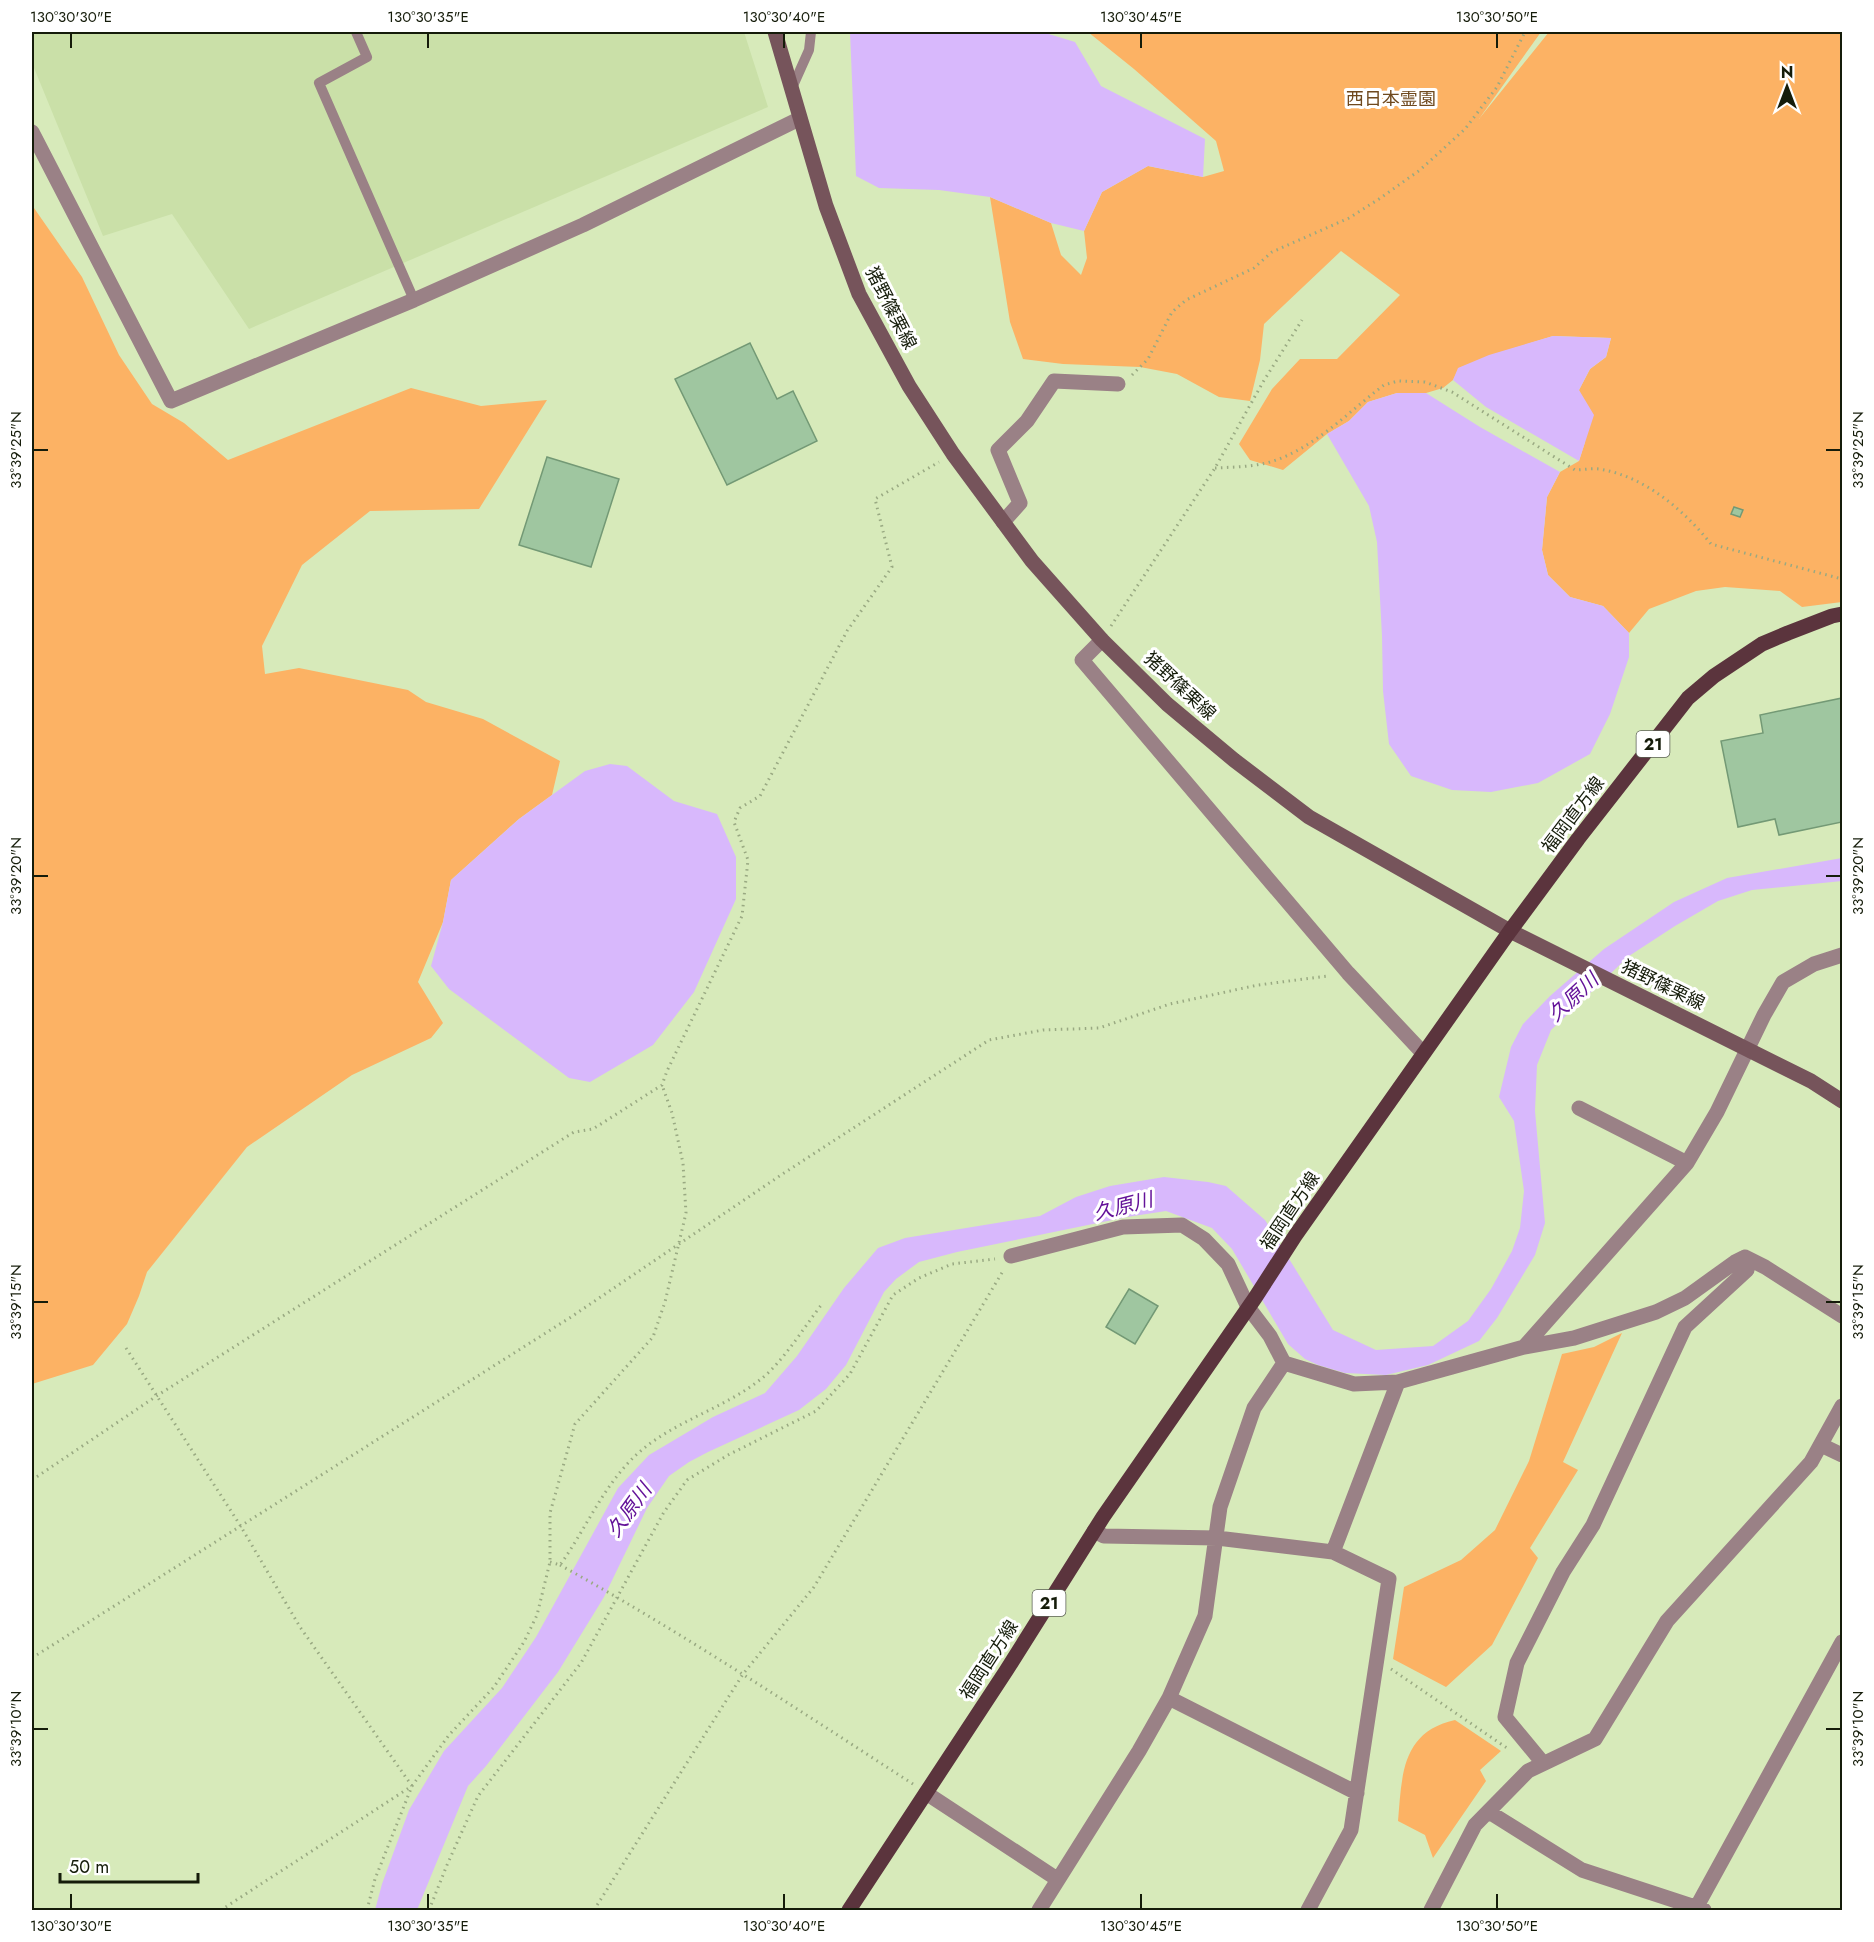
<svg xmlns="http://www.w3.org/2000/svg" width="1874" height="1942" font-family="Jost,'Noto Sans JP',sans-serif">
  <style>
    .built { fill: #cae0a8 }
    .green { fill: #fcb264 }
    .water { fill: #d8b8fc }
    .building { fill: #9fc6a0; stroke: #739975; stroke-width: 1.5 }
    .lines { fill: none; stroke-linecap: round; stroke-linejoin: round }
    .path { stroke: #99a982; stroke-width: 3; stroke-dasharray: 1.5 4.5; stroke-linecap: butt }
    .service { stroke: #9a8186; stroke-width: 10 }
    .minor { stroke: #9a8186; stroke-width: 15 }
    .secondary { stroke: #76545b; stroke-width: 15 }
    .primary { stroke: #5b343d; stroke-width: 15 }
    .ticks { fill: none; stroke: #151c0a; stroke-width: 2 }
    .labels { text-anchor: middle; stroke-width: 6; stroke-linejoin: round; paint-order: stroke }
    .shield { fill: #fff; stroke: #5b6054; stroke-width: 1.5 }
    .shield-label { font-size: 16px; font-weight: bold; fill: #151c0a }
    .park-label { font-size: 18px; fill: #6f491e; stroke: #fff }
    .street-label { font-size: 18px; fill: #151c0a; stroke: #fff }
    .water-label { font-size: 20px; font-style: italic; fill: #641399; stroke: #fff }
    .neatline { fill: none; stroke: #151c0a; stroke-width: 2 }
    .ticks-label { font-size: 15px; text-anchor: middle; fill: #151c0a }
  </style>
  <rect width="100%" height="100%" fill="#d7eaba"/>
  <path class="built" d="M32 32H744L768 107 249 329 172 214 103 236 32 63Z"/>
  <path class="green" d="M1088 32H1541L1479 119 1549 32H1842V602L1802 607 1780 591 1725 587 1696 591 1649 609 1629 633 1603 606 1570 597 1548 575 1542 550 1547 497 1560 472 1579 461 1585 442 1579 390 1590 369 1606 357 1611 338 1553 336 1495 354 1459 368 1453 380 1443 388 1426 393H1397L1368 402 1349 421 1327 434 1283 470 1250 460 1239 444 1272 389 1300 359H1337L1400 295 1341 251 1264 324 1260 360 1250 401 1219 397 1177 374 1140 367 1063 364 1023 359 1010 322 990 197 1051 223 1061 255 1081 275 1087 258 1084 231 1102 192 1148 166 1203 177 1224 171 1216 141 1134 69Z
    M34 208 82 277 119 355 152 404 184 423 228 460 411 388 481 406 547 400 479 509 370 511 302 565 262 646 265 674 299 668 408 690 426 702 483 719 560 761 552 795 519 819 451 880 443 922 418 982 443 1023 431 1038 352 1075 247 1147 147 1272 139 1296 127 1324 93 1365 32 1384V209Z
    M1622 1333 1563 1462 1578 1470 1530 1548 1538 1558 1492 1645 1446 1687 1393 1659 1404 1587 1461 1560 1495 1530 1529 1461 1562 1354 1594 1347Z
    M1455 1720 1501 1751 1480 1770 1486 1781 1433 1858 1425 1835 1398 1821C1402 1776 1401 1732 1455 1720Z"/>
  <path class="water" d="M850 32H1042L1075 42 1101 86 1205 139 1203 177 1148 166 1102 192 1084 231 1051 223 990 197 939 190 879 188 856 176Z
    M1553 336 1611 338 1606 357 1590 369 1579 390 1594 415 1579 461 1486 407 1453 380 1458 368 1489 355Z
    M1397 393H1426L1480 427 1560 472 1547 497 1542 550 1548 575 1570 597 1603 606 1629 633V657L1610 714 1590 754 1538 783 1491 792 1452 790 1411 776 1389 744 1383 691 1382 636 1377 542 1369 506 1327 434 1349 421 1368 402Z
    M610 764 627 766 674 801 717 814 736 857V899L694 992 653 1045 590 1082 569 1078 449 989 431 966 443 922 451 880 519 819 585 771Z
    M1842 858V881L1752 890 1718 901 1675 926 1629 956 1551 1030 1537 1065 1535 1111 1545 1223 1535 1255 1497 1318 1479 1341 1428 1365 1386 1375 1345 1373 1318 1365 1305 1359 1288 1344 1232 1249 1212 1228 1166 1211 1127 1217 957 1252 919 1262 896 1279 884 1292 846 1365 826 1389 799 1410 708 1452 689 1462 669 1476 647 1508 604 1597 558 1672 486 1766 468 1786 417 1910H375L382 1884 409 1810 444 1751 502 1688 536 1637 618 1488 649 1455 713 1417 765 1393 797 1356 844 1288 878 1248 905 1238 1040 1216 1076 1197 1110 1186 1164 1177 1208 1182 1226 1186 1265 1220 1333 1330 1376 1350 1433 1346 1468 1321 1491 1289 1512 1251 1520 1228 1524 1191 1514 1121 1499 1097 1511 1047 1523 1024 1550 996 1604 949 1674 902 1727 878Z"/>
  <path class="building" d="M750 343 777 399 793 391 817 441 727 485 675 379Z
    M547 457 619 479 591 567 519 545Z
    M1734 507 1743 510 1740 517 1731 514Z
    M1842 698V822L1779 835 1775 819 1738 827 1721 741 1763 733 1760 715Z
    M1129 1289 1158 1306 1135 1344 1106 1327Z"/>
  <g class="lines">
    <path class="path" d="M1132 375 1148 359 1172 312 1186 300 1254 268 1272 252 1349 218 1379 199 1420 170 1465 129 1497 87 1525 32
      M1215 468C1233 467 1252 467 1270 462 1314 449 1348 412 1384 385L1398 381 1425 382 1452 392 1575 470C1583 470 1591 468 1599 469 1644 476 1683 509 1711 544L1842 579
      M1111 626 1215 468 1263 382 1302 320
      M126 1348 240 1525 300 1627 412 1786 221 1910
      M32 1480 158 1395 574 1132 593 1129 662 1085 667 1071 742 916 748 860 734 822 740 808 760 796 847 631 892 567 875 499 939 462
      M550 1562 560 1565C586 1529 603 1486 636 1455 673 1421 722 1410 761 1379 782 1363 805 1326 822 1304
      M560 1565C681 1632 797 1709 913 1784
      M32 1658 571 1317 784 1173 989 1040 1043 1030 1099 1028 1170 1004 1258 985 1328 976
      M1391 1669 1507 1748
      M367 1910 375 1879 412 1786 449 1735 494 1687 524 1642 537 1615 550 1562V1513L575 1424 653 1337 665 1302 686 1213 683 1163 672 1113 662 1085
      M429 1910 447 1865 478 1796 581 1663 664 1512 687 1480 728 1455 816 1411 850 1374 893 1295 919 1278 952 1264 995 1259
      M594 1910 743 1674 814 1587 1003 1271"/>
    <path class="service" d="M356 32 367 57 319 83 414 300
      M792 88 809 50 811 32"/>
    <path class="minor" d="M32 132 171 401 414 300 583 225 799 119
      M1003 522 1020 503 998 450 1027 421 1054 381 1118 384
      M1102 640 1082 660 1348 973 1423 1053
      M1579 1108 1687 1163
      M1011 1256 1123 1227 1182 1225 1204 1239 1228 1264 1248 1307 1270 1336 1284 1363 1354 1384 1398 1382 1524 1347 1574 1338 1656 1312 1685 1298 1735 1262 1745 1257 1765 1267 1842 1316
      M1524 1347 1687 1163 1717 1112 1764 1015 1783 982 1814 964 1842 955
      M1821 1445 1842 1455
      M1094 1531 1104 1536 1217 1538 1333 1552 1389 1579 1351 1830 1308 1910
      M1333 1552 1398 1382
      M1169 1698 1357 1793
      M1543 1763 1505 1717 1517 1663 1563 1572 1593 1525 1685 1327 1747 1270 1745 1257
      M926 1793 1057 1879
      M1489 1812 1582 1870 1704 1910
      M1696 1908 1842 1642
      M1039 1910 1139 1751 1169 1698 1205 1616 1220 1507 1254 1408 1284 1363
      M1431 1910 1475 1825 1528 1771 1595 1739 1667 1621 1811 1462 1842 1406"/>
    <path class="secondary" d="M775 32 826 206 859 294 909 386 953 454 1032 561 1102 640 1167 704 1234 760 1309 817 1510 931 1811 1081 1842 1101"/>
    <path class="primary" d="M849 1910 1006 1671 1103 1517 1255 1298 1295 1236 1510 931 1578 839 1688 698 1714 676 1762 644 1788 633 1832 616 1842 614"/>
  </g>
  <path class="ticks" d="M71 33V48M428 33V48M784 33V48M1141 33V48M1497 33V48M33 450H48M1826 450H1841M33 876H48M1826 876H1841M33 1302H48M1826 1302H1841M33 1729H48M1826 1729H1841M71 1894V1909M428 1894V1909M784 1894V1909M1141 1894V1909M1497 1894V1909"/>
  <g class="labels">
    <g class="shield">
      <rect x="1636.5" y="731" width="33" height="26" rx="4.5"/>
      <rect x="1032.5" y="1590" width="33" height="26" rx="4.5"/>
    </g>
    <g class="shield-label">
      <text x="1653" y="750">21</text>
      <text x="1049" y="1609">21</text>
    </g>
    <g class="park-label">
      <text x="1391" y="105">西日本霊園</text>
    </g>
    <g class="street-label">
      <text transform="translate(891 308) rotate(63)" y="6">猪野篠栗線</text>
      <text transform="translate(1180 686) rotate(43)" y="6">猪野篠栗線</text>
      <text transform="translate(1573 815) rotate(-53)" y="6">福岡直方線</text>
      <text transform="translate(1663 985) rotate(26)" y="6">猪野篠栗線</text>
      <text transform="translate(1290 1211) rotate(-56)" y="6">福岡直方線</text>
      <text transform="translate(989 1660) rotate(-57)" y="6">福岡直方線</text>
    </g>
    <g class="water-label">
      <text transform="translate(1573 997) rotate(-43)" y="7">久原川</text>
      <text transform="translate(1123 1206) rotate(-14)" y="7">久原川</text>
      <text transform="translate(629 1510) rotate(-54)" y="7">久原川</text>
    </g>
  </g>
  <rect width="1874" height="1942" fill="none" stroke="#ffffff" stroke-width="66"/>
  <g transform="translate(1787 87)" stroke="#ffffff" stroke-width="4.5" paint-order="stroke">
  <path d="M0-4.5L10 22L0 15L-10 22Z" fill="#151c0a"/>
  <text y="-9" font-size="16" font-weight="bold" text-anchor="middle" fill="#151c0a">N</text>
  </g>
  <path d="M60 1873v9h138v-9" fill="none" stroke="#151c0a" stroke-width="3"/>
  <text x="69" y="1873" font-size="18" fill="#151c0a" stroke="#ffffff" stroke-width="4.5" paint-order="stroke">50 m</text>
  <rect x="33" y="33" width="1808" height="1876" class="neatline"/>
  <g class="ticks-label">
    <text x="71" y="22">130°30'30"E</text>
    <text x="428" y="22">130°30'35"E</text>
    <text x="784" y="22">130°30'40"E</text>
    <text x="1141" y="22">130°30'45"E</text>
    <text x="1497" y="22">130°30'50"E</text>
    <text transform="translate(16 450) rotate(-90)" y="5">33°39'25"N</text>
    <text transform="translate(1858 450) rotate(-90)" y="5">33°39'25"N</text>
    <text transform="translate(16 876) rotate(-90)" y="5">33°39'20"N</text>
    <text transform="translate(1858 876) rotate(-90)" y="5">33°39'20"N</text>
    <text transform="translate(16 1302) rotate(-90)" y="5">33°39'15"N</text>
    <text transform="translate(1858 1302) rotate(-90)" y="5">33°39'15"N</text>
    <text transform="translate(16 1729) rotate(-90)" y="5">33°39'10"N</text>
    <text transform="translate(1858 1729) rotate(-90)" y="5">33°39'10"N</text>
    <text x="71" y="1931">130°30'30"E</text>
    <text x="428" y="1931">130°30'35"E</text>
    <text x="784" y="1931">130°30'40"E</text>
    <text x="1141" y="1931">130°30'45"E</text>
    <text x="1497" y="1931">130°30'50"E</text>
  </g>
</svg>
